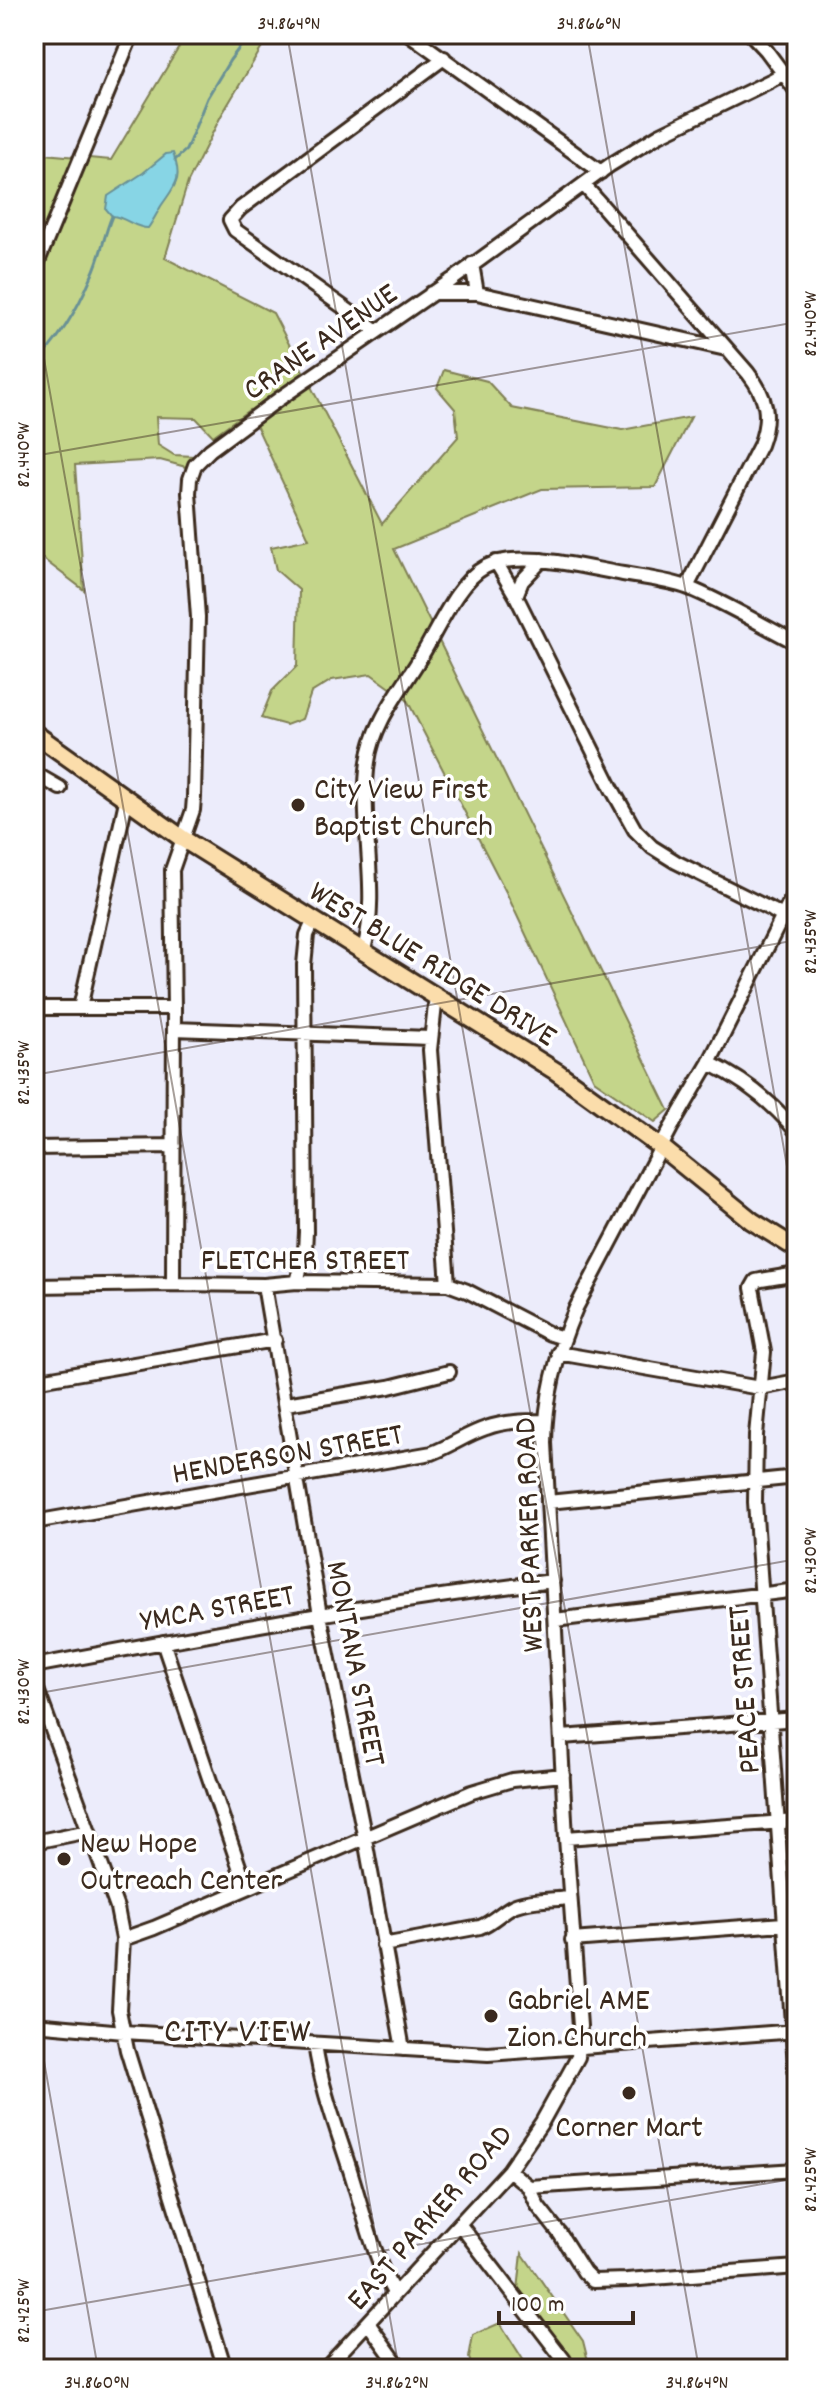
<svg xmlns="http://www.w3.org/2000/svg" width="831" height="2403" font-family="Dekko,sans-serif">
  <style>
    .green { fill: #c4d58a; stroke: #808054; stroke-width: 2 }
    .water { fill: #87d5e5; stroke: #699195; stroke-width: 2 }
    .lines { fill: none; stroke-linecap: round; stroke-linejoin: round }
    .stream { stroke: #699195; stroke-width: 3 }
    .minor-casing { stroke: #3b2a1e; stroke-width: 18 }
    .major-casing { stroke: #3b2a1e; stroke-width: 22 }
    .minor { stroke: #fff; stroke-width: 12 }
    .major { stroke: #fbddab; stroke-width: 16 }
    .ticks { fill: none; stroke: #3b2a1e; stroke-width: 2; stroke-opacity: 0.45 }
    .poi-dot { fill: #3b2a1e; stroke: #fff; stroke-width: 3 }
    .labels { text-anchor: middle; stroke-width: 7; stroke-linejoin: round; paint-order: stroke }
    .street-label { font-size: 32px; fill: #3b2a1e; stroke: #fff }
    .poi-label { font-size: 32px; fill: #3b2a1e; stroke: #fff; text-anchor: start }
    .quarter-label { font-size: 36px; letter-spacing: 2px; fill: #3b2a1e; stroke: #fff }
    .neatline { fill: none; stroke: #3b2a1e; stroke-width: 3 }
    .ticks-label { font-size: 20px; text-anchor: middle; fill: #3b2a1e }
  </style>
  <rect width="100%" height="100%" fill="#ececfb"/>
  <filter id="ink" filterUnits="userSpaceOnUse"><feTurbulence type="fractalNoise" baseFrequency=".0125" numOctaves="2"/><feDisplacementMap in="SourceGraphic" scale="16" xChannelSelector="R" yChannelSelector="G"/><feConvolveMatrix kernelMatrix="1 2 1 2 8 2 1 2 1" color-interpolation-filters="sRGB"/></filter>
  <g filter="url(#ink)">
    <path class="green" d="M34 34H38L39 105 44 154 111 160 187 34H270L221 116 188 182 165 258 273 313 382 524 458 437 455 409 437 388 444 370 487 381 512 408 622 430 691 417 655 487 542 489 394 549 669 1110 655 1122 594 1080 506 892 407 700 371 674 332 680 311 693 302 719 286 725 261 718 272 691 297 666 299 590 276 570 271 547 309 539 249 410 213 436 196 418 156 417 158 445 174 455 193 456 186 467 160 460 75 465 84 590 34 552Z
      M522 2253 583 2341 590 2369H571L518 2290Z
      M500 2323 529 2369H473L469 2358 473 2335Z"/>
    <path class="water" d="M173 153C183 180 176 184 161 206 157 213 153 221 148 228 134 228 126 217 112 216L106 209 108 196 143 173 166 154Z"/>
    <g class="lines">
      <path class="stream" d="M175 160 186 150 207 98 230 60 250 34
        M34 364C59 341 79 306 92 275 101 256 104 235 112 216"/>
      <g class="minor-casing">
        <path id="minor" d="M409 34 601 172
          M751 34 766 50 797 92
          M584 185 748 373C767 397 771 416 760 445L687 587
          M472 264 477 293
          M34 271 132 34
          M431 293H477L726 349
          M377 331 235 230 230 220 241 208 444 58
          M542 560 522 581 516 596 612 789 635 830 652 847 676 862 772 910 797 925
          M496 562 516 596
          M34 773 60 788
          M364 950C380 890 359 824 368 762 373 722 402 689 422 655 438 629 458 581 485 567 521 549 586 568 623 574 645 578 668 580 689 588 726 603 761 625 797 643
          M436 996 430 1050 448 1284
          M34 1008H174
          M80 1008 126 801
          M174 1029 430 1038
          M709 1063C743 1079 773 1103 797 1132
          M34 1148 174 1146
          M797 1274 761 1280 756 1281 752 1288 764 1352 756 1435 755 1502 797 2094
          M297 1282 305 1251 306 1232 304 965 307 935 313 922
          M173 1284 174 1008 172 870 193 810 194 797 198 617 189 493 190 479 195 465 210 450 279 399 452 280 610 165 659 135 770 81 797 66
          M264 1285 320 1615 365 1839 403 2049
          M34 1286 173 1284 264 1285 297 1282 448 1284 467 1291 550 1334 563 1338
          M558 1353 760 1388 797 1381
          M34 1381 275 1340
          M286 1404 389 1387 449 1372
          M548 1502 797 1477
          M34 1522 432 1453C451 1446 467 1434 486 1428 505 1421 525 1421 545 1421
          M555 1620 797 1590
          M163 1642 246 1887
          M34 1666C206 1634 379 1602 553 1581
          M34 1681 117 1908 123 1939 119 2010 127 2050 225 2369
          M562 1737 797 1719
          M566 1838 797 1821
          M34 1842 89 1831
          M123 1939 154 1928 472 1792 512 1780 563 1775
          M572 1940 797 1923
          M383 1945 480 1927C493 1922 501 1912 513 1906 529 1899 552 1900 570 1898
          M34 2024 124 2032 488 2054 797 2031
          M315 2044C321 2087 337 2129 350 2170 363 2211 373 2255 394 2293
          M509 2170 529 2187 538 2206 560 2234 584 2272 593 2281 627 2280 797 2267
          M529 2187 797 2170
          M460 2225 564 2360
          M368 2323 401 2369
          M34 2358 37 2369
          M325 2369 509 2170 542 2122 578 2057 580 2026 566 1838 545 1443C545 1395 557 1352 576 1308L671 1128 709 1063 797 888"/>
      </g>
      <g class="major-casing">
        <path id="major" d="M34 733 183 839 557 1072 662 1148 752 1221 797 1249"/>
      </g>
      <use href="#minor" class="minor"/>
      <use href="#major" class="major"/>
    </g>
  </g>
  <path class="ticks" d="M287 34 699 2369M587 34 797 1223M34 302 399 2369M34 456 797 322M34 1075 797 940M34 1694 797 1559M34 2004 98 2369M34 2312 797 2178"/>
  <g class="poi-dot">
    <circle cx="298" cy="805" r="8"/>
    <circle cx="64" cy="1859" r="8"/>
    <circle cx="491" cy="2016" r="8"/>
    <circle cx="629" cy="2093" r="8"/>
  </g>
  <g class="labels">
    <g class="street-label">
      <text transform="translate(319 340) rotate(-35)" y="11">CRANE AVENUE</text>
      <text transform="translate(434 962) rotate(32)" y="11">WEST BLUE RIDGE DRIVE</text>
      <text x="305" y="1269">FLETCHER STREET</text>
      <text transform="translate(287 1452) rotate(-10)" y="11">HENDERSON STREET</text>
      <text transform="translate(527 1535) rotate(-92)" y="11">WEST PARKER ROAD</text>
      <text transform="translate(217 1606) rotate(-10)" y="11">YMCA STREET</text>
      <text transform="translate(358 1663) rotate(79)" y="11">MONTANA STREET</text>
      <text transform="translate(742 1690) rotate(-94)" y="11">PEACE STREET</text>
      <text transform="translate(428 2216) rotate(-49)" y="11">EAST PARKER ROAD</text>
    </g>
    <g class="poi-label">
      <text x="314" y="798">City View First<tspan x="314" dy="37">Baptist Church</tspan></text>
      <text x="80" y="1852">New Hope<tspan x="80" dy="37">Outreach Center</tspan></text>
      <text x="507" y="2009">Gabriel AME<tspan x="507" dy="37">Zion Church</tspan></text>
      <text x="629" y="2136" text-anchor="middle">Corner Mart</text>
    </g>
    <g class="quarter-label">
      <text x="238" y="2041">CITY VIEW</text>
    </g>
  </g>
  <rect width="831" height="2403" fill="none" stroke="#fff" stroke-width="88"/>
  <path d="M499 2311v12h134v-12" fill="none" stroke="#3b2a1e" stroke-width="4"/>
  <text x="511" y="2311" font-size="24" fill="#3b2a1e" stroke="#ffffff" stroke-width="6" paint-order="stroke">100 m</text>
  <rect x="44" y="44" width="743" height="2315" class="neatline"/>
  <g class="ticks-label">
    <text x="289" y="29">34.864°N</text>
    <text x="589" y="29">34.866°N</text>
    <text transform="translate(809 324) rotate(-90)" y="7">82.440°W</text>
    <text transform="translate(22 455) rotate(-90)" y="7">82.440°W</text>
    <text transform="translate(809 942) rotate(-90)" y="7">82.435°W</text>
    <text transform="translate(22 1073) rotate(-90)" y="7">82.435°W</text>
    <text transform="translate(809 1561) rotate(-90)" y="7">82.430°W</text>
    <text transform="translate(22 1692) rotate(-90)" y="7">82.430°W</text>
    <text transform="translate(809 2180) rotate(-90)" y="7">82.425°W</text>
    <text transform="translate(22 2311) rotate(-90)" y="7">82.425°W</text>
    <text x="97" y="2388">34.860°N</text>
    <text x="397" y="2388">34.862°N</text>
    <text x="697" y="2388">34.864°N</text>
  </g>
</svg>
